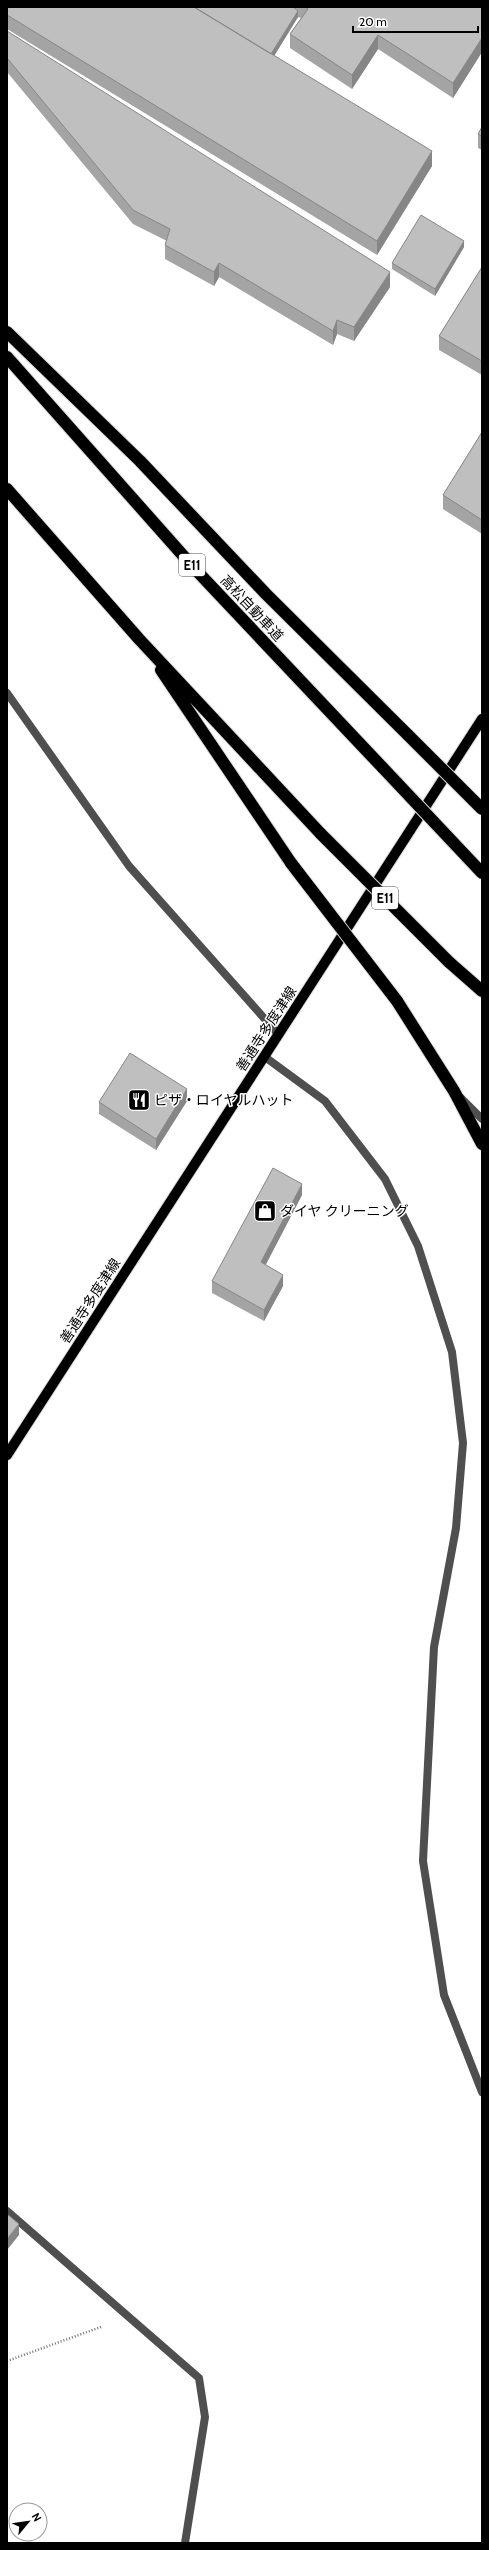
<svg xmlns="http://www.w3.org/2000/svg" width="489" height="2550" font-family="Cabin,'Noto Sans JP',sans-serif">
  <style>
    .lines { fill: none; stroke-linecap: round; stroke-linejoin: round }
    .primary-casing { stroke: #dbdbdb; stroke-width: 12 }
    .highway-casing { stroke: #dbdbdb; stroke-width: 14 }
    .path { stroke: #717171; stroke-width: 2.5; stroke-dasharray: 1 2; stroke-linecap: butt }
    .lane { stroke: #4f4f4f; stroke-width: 8 }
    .street { stroke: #4f4f4f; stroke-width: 8 }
    .primary { stroke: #000; stroke-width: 10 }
    .highway { stroke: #000; stroke-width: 12 }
    .highway-bridge-casing { stroke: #dbdbdb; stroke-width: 14; stroke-linecap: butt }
    .highway-bridge { stroke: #000; stroke-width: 12 }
    .wall { fill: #a4a4a4 }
    .shaded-wall { fill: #868686 }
    .building { fill: #bfbfbf; stroke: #868686 }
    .labels { text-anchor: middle; stroke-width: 3; stroke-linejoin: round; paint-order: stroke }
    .shield { fill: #fff; stroke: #4c4c4c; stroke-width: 1 }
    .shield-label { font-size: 13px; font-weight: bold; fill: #000 }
    .street-label { font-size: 14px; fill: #000; stroke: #fff }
    .poi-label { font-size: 14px; fill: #000; stroke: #fff; text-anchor: start }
  </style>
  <rect width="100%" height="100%" fill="#fff"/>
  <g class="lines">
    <g class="primary-casing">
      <path id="primary" d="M7 1455 482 719"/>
    </g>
    <g class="highway-casing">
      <path id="highway" d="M7 332 140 461 266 594 408 735
        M7 357 195 569 383 768
        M7 489 139 639 321 834
        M161 670 291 863
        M449 962 482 991
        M397 1001 454 1091 482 1144"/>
    </g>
    <path class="path" d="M7 2361 101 2327"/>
    <path class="lane" d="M461 1098 482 1119"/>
    <path class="street" d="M7 693 129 866 279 1035
      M265 1057 325 1101 385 1179 418 1246 452 1352 463 1443 456 1528 434 1647 423 1861 444 1995 482 2092
      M7 2211 199 2378 205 2417 185 2543"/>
    <use href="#primary" class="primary"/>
    <use href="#highway" class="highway"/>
    <g class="highway-bridge-casing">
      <path id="highway-bridge" d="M408 735 482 809
        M383 768 482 873
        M321 834 449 962
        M291 863 397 1001"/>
    </g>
    <use href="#highway-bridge" class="highway-bridge"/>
  </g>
  <path class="wall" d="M7 7H482V52L453 98 378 49 352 89 290 48V34L301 18 298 17 274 56 432 166 377 255 7 29Z
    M7 31 390 287 354 341 337 334 333 345 219 277 214 286 165 259V245L167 241 133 224 7 72Z
    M482 127V150L478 148V134Z
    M464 247 435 296 392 269V263Z
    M482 267V375L439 350V336Z
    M482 432V534L443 509V495Z
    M187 1101 156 1150 99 1114V1102Z
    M302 1195 265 1265 283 1286 264 1321 212 1293V1281Z"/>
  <path class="shaded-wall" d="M298 11V17L268 66V59Z
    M378 35V49L352 89V75Z
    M482 38V52L453 98V83Z
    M432 151V166L377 255V241Z
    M464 241V247L435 296V289Z
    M219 263V277L214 286V272Z
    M390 272V287L354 341V327Z
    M337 320V334L333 345V331Z
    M187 1089V1101L156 1150V1139Z
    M302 1184V1195L261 1274V1262Z
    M283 1275V1286L264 1321V1310Z
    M19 2224V2235L7 2250V2239Z"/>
  <path class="building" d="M7 7H194L432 151 377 241 7 15Z
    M194 7H293L298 11 271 54Z
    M305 7H482V38L453 83 378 35 352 75 290 34 308 9Z
    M7 31 390 272 354 327 337 320 333 331 219 263 214 272 165 245 170 229 133 210 7 58Z
    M482 127V136L478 134Z
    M421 215 464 241 435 289 392 263Z
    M482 267V361L439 336Z
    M482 432V520L443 495Z
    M130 1053 187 1089 156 1139 99 1102Z
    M273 1168 302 1184 261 1262 283 1275 264 1310 212 1281Z
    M7 2214 19 2224 7 2239Z"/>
  <defs>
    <g id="restaurant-square" transform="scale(1.15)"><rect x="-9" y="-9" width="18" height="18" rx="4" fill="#000" stroke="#fff"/><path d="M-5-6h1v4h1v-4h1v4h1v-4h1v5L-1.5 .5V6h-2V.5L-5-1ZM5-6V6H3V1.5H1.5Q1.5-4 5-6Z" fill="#fff"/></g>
    <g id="shop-square" transform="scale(1.15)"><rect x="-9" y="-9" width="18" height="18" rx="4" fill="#000" stroke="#fff"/><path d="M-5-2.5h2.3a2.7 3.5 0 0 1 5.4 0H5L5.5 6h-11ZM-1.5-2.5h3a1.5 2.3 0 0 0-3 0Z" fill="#fff"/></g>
  </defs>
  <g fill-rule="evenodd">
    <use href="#restaurant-square" x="139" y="1100"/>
    <use href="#shop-square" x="265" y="1211"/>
  </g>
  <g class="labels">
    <g class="shield">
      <rect x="179" y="554" width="26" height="22" rx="3"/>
      <rect x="372" y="887" width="26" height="22" rx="3"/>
    </g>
    <g class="shield-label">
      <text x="192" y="570">E11</text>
      <text x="385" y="903">E11</text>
    </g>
    <g class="street-label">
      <text transform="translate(252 608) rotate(47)" y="5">高松自動車道</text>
      <text transform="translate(266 1029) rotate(-57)" y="5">善通寺多度津線</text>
      <text transform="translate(90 1301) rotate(-57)" y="5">善通寺多度津線</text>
    </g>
    <g class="poi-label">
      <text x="154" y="1105">ピザ・ロイヤルハット</text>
      <text x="280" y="1216">ダイヤ クリーニング</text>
    </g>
  </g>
  <rect width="489" height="2550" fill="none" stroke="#000000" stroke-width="16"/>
  <g transform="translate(28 2522) rotate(61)"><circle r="19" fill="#ffffff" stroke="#999999"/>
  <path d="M0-3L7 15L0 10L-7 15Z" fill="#000000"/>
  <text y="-6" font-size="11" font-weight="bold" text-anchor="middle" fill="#000000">N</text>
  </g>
  <path d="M353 26v6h125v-6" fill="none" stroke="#000000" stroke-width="2"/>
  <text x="359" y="26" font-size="12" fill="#000000" stroke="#ffffff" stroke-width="3" paint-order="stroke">20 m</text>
</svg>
